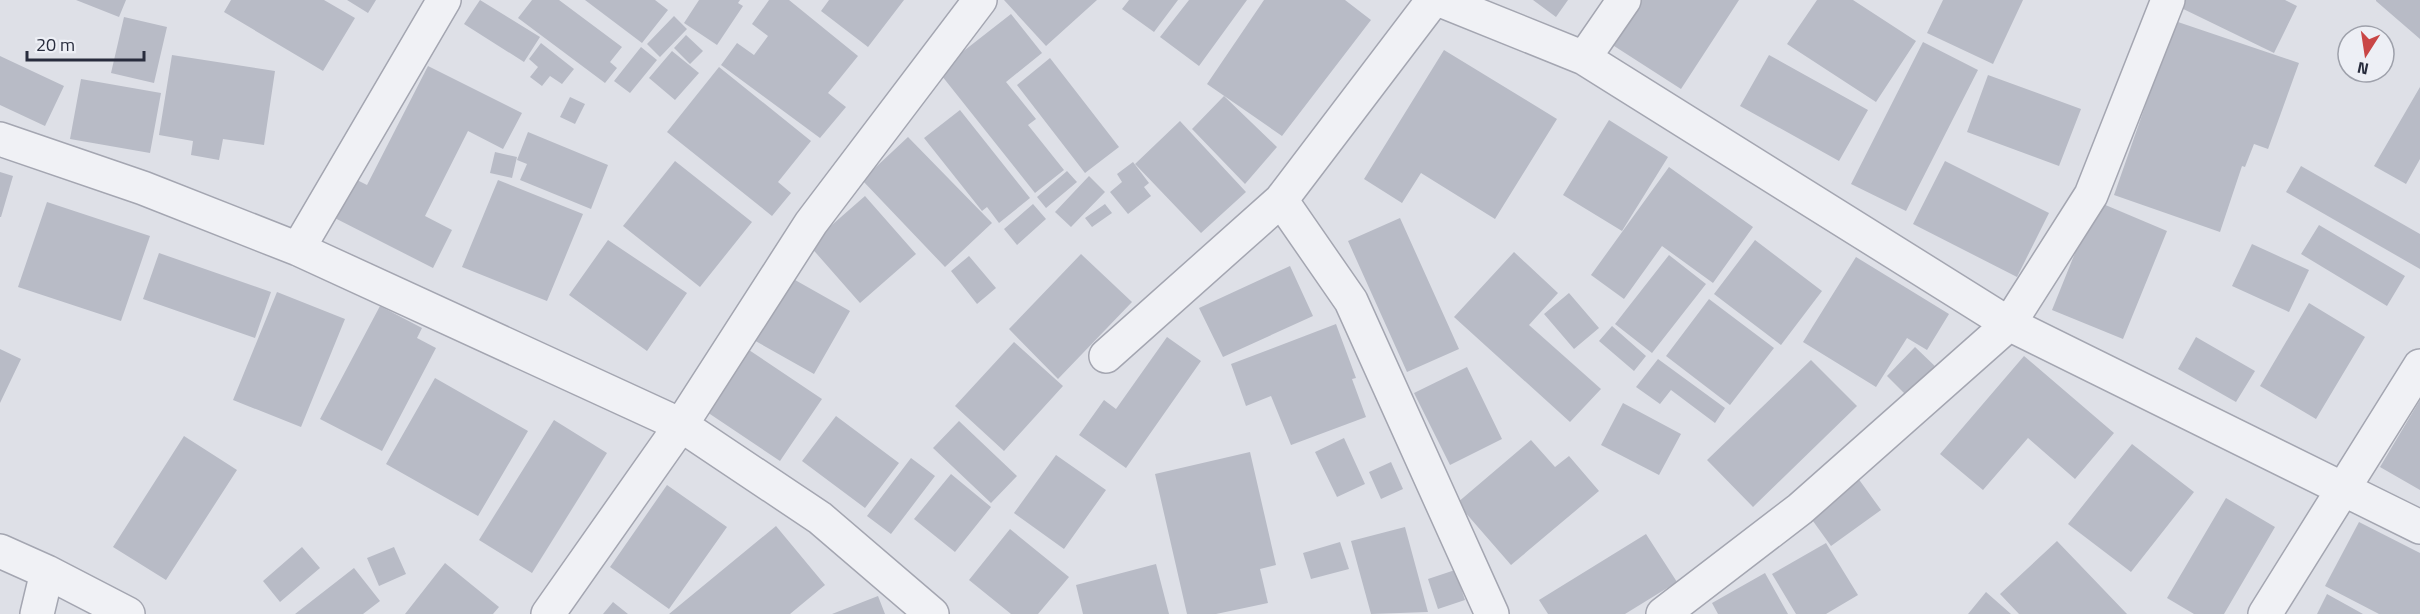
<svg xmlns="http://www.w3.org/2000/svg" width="2420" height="614" font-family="'Titillium Web',sans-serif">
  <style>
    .building { fill: #b8bbc6 }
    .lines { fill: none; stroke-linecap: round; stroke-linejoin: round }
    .minor-casing { stroke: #a4a6b1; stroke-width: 36 }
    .minor { stroke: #f0f1f5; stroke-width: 33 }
  </style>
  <rect width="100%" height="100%" fill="#dee0e7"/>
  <path class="building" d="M76 0H126L119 17Z
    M231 0H324L355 18 323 71 224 12Z
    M347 0H376L368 13Z
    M480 0 540 37 524 62 464 24Z
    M532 0H559L622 47 610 62 617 68 605 83 518 18Z
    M585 0H655L668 10 642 43Z
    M699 0H740L738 3 743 6 717 45 684 23Z
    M769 0H789L858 56 828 93 846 107 820 138 721 65 737 43 754 55 768 36 752 24Z
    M829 0H904L868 47 821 11Z
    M1004 0H1097L1046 46Z
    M1129 0H1178L1154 32 1122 9Z
    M1189 0H1247L1199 66 1160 37Z
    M1264 0H1345L1371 20 1282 136 1207 84Z
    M1533 0H1568L1556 17Z
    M1640 0H1739L1681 89 1611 44Z
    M1817 0H1853L1916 41 1876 102 1787 44Z
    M1943 0H2023L1993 64 1927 33Z
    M2175 0H2285L2297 6 2274 53 2173 4Z
    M2376 0H2420V39L2376 1Z
    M1011 14 1042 53 1006 82 1036 119 1028 125 1064 170 1035 193 938 71Z
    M674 16 687 29 660 57 647 44Z
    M124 17 167 27 154 83 111 73Z
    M2175 21 2299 63 2268 149 2254 144 2245 167 2242 166 2220 232 2114 195Z
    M686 35 703 51 690 64 674 48Z
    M1923 42 1978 70 1906 211 1851 184Z
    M541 43 574 69 562 84 550 76 542 86 530 77 538 67 529 59Z
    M641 47 657 60 630 93 614 81Z
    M1444 50 1557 119 1495 219 1421 173 1402 203 1364 179Z
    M672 51 699 73 675 100 649 78Z
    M172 55 275 71 264 145 223 139 219 160 191 155 193 141 159 135Z
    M1769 55 1868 110 1839 161 1740 106Z
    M0 56 64 86 45 126 0 105Z
    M1050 58 1119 147 1085 173 1017 85Z
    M428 66 522 113 503 149 468 131 425 216 452 230 433 268 323 212 343 173 367 185Z
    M719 67 811 141 778 182 791 193 772 216 667 132Z
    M1988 75 2081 109 2059 166 1967 132Z
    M81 79 161 93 150 153 70 139Z
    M2420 87V159L2406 184 2374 166Z
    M1224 96 1277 147 1245 184 1192 129Z
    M570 97 585 104 575 124 560 117Z
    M960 110 1030 198 999 223 987 207 982 211 924 138Z
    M1609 120 1668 157 1622 231 1563 195Z
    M1180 121 1246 192 1201 233 1135 164Z
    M528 132 608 165 591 209 520 180 527 164 517 160Z
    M908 137 992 223 945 267 862 180Z
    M495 152 517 157 512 178 490 173Z
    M675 161 752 222 700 287 623 226Z
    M1945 161 2049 213 2017 277 1913 224Z
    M1133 162 1149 183 1144 187 1151 196 1128 214 1110 192 1122 182 1117 174Z
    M2301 166 2420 234V269L2286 192Z
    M1669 167 1753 227 1713 283 1662 246 1624 299 1591 275Z
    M1067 171 1077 182 1046 208 1037 197Z
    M0 172 13 176 1 217H0Z
    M1089 176 1105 192 1071 227 1055 212Z
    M498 180 583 214 547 301 462 267Z
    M865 196 916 254 860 303 809 245Z
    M2096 201 2167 231 2123 339 2052 310Z
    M47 202 150 236 121 321 18 287Z
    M1033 204 1046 219 1017 245 1004 229Z
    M1105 204 1112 213 1092 227 1085 218Z
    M1400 218 1459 349 1407 372 1348 241Z
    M2319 225 2405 276 2387 306 2301 254Z
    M608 240 687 293 647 351 569 295Z
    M1755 240 1822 291 1781 345 1714 294Z
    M2252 244 2309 270 2289 312 2232 286Z
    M1514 252 1558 293 1529 325 1601 389 1570 422 1454 317Z
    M159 253 271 292 255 338 143 299Z
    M1081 254 1132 302 1058 379 1009 329Z
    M1669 255 1706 284 1652 353 1615 324Z
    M969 256 996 288 977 304 951 271Z
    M1856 257 1949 314 1927 350 1907 338 1876 387 1803 342Z
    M1290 266 1313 316 1223 357 1199 308Z
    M788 276 850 311 814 374 752 339Z
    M277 292 345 319 301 427 233 400Z
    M1569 293 1599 328 1574 349 1544 314Z
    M1709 299 1774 348 1730 405 1666 356Z
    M2309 303 2365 337 2316 419 2260 386Z
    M380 306 422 328 417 338 436 348 382 451 320 419Z
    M1336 324 1356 378 1352 379 1366 417 1291 445 1271 396 1246 406 1231 364Z
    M1612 326 1646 356 1634 371 1599 341Z
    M1167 337 1201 361 1126 468 1079 435 1104 400 1116 409Z
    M2196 337 2255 371 2236 402 2178 369Z
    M1014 342 1063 386 1004 451 955 406Z
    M740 344 822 399 780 461 698 406Z
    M1915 347 1939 370 1910 399 1887 376Z
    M0 349 21 359 0 403Z
    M2024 356 2114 433 2075 479 2028 438 1983 490 1940 454Z
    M1658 359 1725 408 1715 423 1671 390 1660 404 1636 387Z
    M1811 360 1857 406 1753 507 1707 460Z
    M1467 367 1502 439 1450 465 1414 393Z
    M435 378 528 431 478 516 386 464Z
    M2420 400V490L2380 467Z
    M1623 403 1681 434 1659 475 1601 445Z
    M836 416 899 463 865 508 802 461Z
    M554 420 607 453 532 573 479 540Z
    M959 421 1017 476 991 503 933 448Z
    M184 436 237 470 166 580 113 547Z
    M1344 438 1365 484 1337 497 1315 452Z
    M1531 440 1555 467 1569 456 1599 491 1511 565 1457 503Z
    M2132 444 2194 492 2131 572 2068 524Z
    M1250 452 1276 565 1260 569 1268 603 1216 614H1187L1155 474Z
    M1056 455 1106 490 1064 549 1014 513Z
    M911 458 935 476 891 534 867 516Z
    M1391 462 1403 489 1381 499 1369 472Z
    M951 474 991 507 955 552 914 519Z
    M1855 474 1881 510 1831 546 1805 510Z
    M667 485 727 527 669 609 610 567Z
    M2226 498 2275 527 2224 614H2194L2167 598Z
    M2359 522 2420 553V614H2379L2325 586Z
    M776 526 825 585 790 614H669Z
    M1405 527 1428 612 1371 614 1351 541Z
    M1010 529 1069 577 1038 614H1011L969 580Z
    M1646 534 1677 582 1625 614H1548L1539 600Z
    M2057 541 2127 614H2019L2000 594Z
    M1340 542 1349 569 1311 579 1303 553Z
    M1826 543 1858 595 1826 614H1796L1772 574Z
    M302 547 320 568 280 602 263 581Z
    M394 547 406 574 379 586 367 558Z
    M445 563 499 607 493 614H405Z
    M1156 564 1169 614H1083L1076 585Z
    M354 568 380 601 363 614H295Z
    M1455 570 1465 600 1438 609 1428 579Z
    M1765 573 1788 614H1718L1712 603Z
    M1986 592 2011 614H1968Z
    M2327 594 2363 614H2317Z
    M878 596 885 614H832Z
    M613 602 628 614H603Z"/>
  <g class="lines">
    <g class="minor-casing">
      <path id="minor" d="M1433 0 1281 200 1351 301 1492 614
        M1440 0 1584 58 2009 324 2420 527
        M1584 58 1624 0
        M0 139 143 188 298 249 681 425 820 518 932 614
        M298 249 444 0
        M1106 356 1281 200
        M0 551 47 572 128 614
        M37 614 47 572
        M548 614 681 425 811 223 980 0
        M1663 614 1800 509 2009 324 2091 195 2168 0
        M2265 614 2420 366"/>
    </g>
    <use href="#minor" class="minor"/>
  </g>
  <g transform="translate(2366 54) rotate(192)"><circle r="28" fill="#edeff5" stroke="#9ea1ab" stroke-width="1.5"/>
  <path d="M0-4.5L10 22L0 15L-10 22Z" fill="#c94646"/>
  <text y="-9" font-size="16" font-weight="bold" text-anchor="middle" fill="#282c3d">N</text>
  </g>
  <path d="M27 51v9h117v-9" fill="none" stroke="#282c3d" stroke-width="3"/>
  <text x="36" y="51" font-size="18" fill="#282c3d" stroke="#edeff5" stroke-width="4.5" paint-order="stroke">20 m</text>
</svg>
